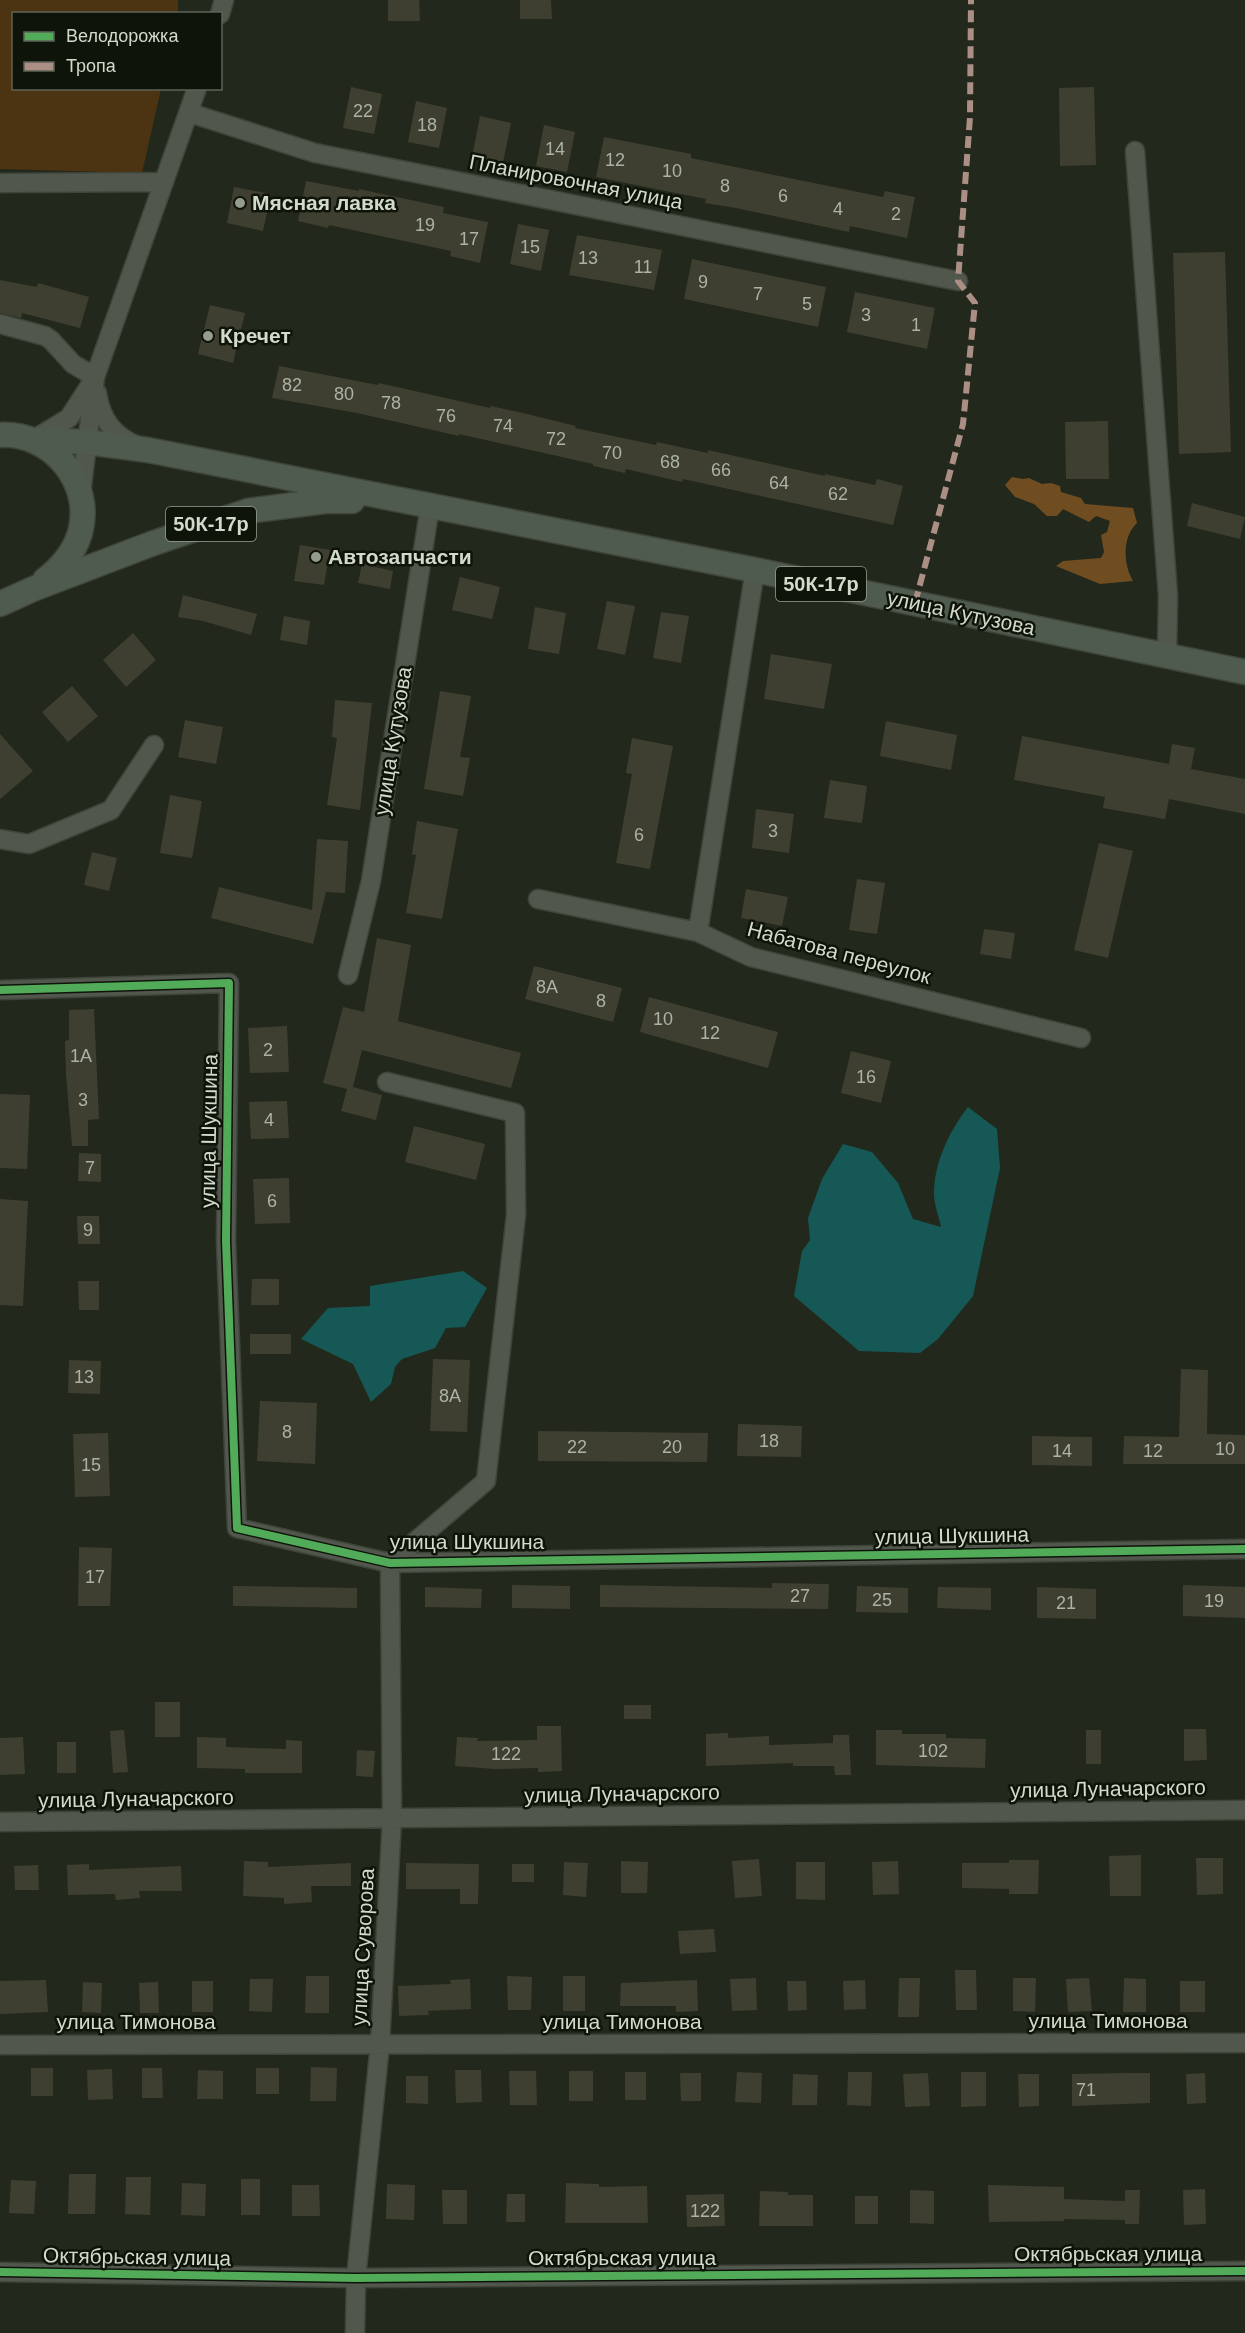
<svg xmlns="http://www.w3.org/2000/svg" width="1245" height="2333" font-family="Arial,sans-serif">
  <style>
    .green { fill: #4c3312 }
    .forest { fill: #704d20 }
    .water { fill: #165855 }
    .building { fill: #3e3f30 }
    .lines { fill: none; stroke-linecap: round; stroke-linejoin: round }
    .minor-casing { stroke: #3f443a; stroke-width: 21 }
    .major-casing { stroke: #3f443a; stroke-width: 27 }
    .minor { stroke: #52574d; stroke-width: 18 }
    .major { stroke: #505b50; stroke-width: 24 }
    .quiet { stroke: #ac8f84; stroke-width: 6; stroke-dasharray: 12 6; stroke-linecap: butt }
    .cycleway-casing { stroke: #0f140a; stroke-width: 11 }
    .cycleway { stroke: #51ab58; stroke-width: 8 }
    .poi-dot { fill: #949c8e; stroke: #0f140a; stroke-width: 2 }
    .labels { text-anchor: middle; stroke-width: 5; stroke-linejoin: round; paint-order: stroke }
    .number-label { font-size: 18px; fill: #adb3a4 }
    .shield { fill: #0f140a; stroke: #989f91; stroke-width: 1.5 }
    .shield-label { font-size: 20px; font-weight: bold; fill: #d2dacb }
    .street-label { font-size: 21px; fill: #d2dacb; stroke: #0f140a }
    .poi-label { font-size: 21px; font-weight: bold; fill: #d2dacb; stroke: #0f140a; text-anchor: start }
  </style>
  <rect width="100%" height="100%" fill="#22281c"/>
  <path class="green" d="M0 0H178V13L14 14V88L161 89 142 173 0 169Z"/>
  <path class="forest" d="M1012 477 1023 479 1029 478 1042 484 1051 483 1060 486 1061 492 1081 498 1085 504 1133 508 1137 523C1122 537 1123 564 1133 581L1100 584 1056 566 1063 561 1101 558 1104 552 1101 535 1107 532 1110 521 1096 516 1089 522 1063 509 1057 516H1047L1034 504 1015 497 1005 485Z"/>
  <path class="water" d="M968 1107 997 1129 1000 1168 973 1296 938 1339 920 1353 859 1351 794 1296 802 1251 810 1240 808 1218 822 1179 843 1144 872 1152 898 1183 913 1219 941 1227C939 1216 934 1205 934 1194 934 1162 949 1132 968 1107Z
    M463 1271 487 1288 465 1327 446 1328 435 1348 402 1359 395 1367 391 1384 371 1402 353 1364 301 1339 328 1308 370 1306V1286Z"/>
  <path class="building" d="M388 0H419L420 21H388Z
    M520 0H551L552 19H520Z
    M351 87 382 94 374 134 343 128Z
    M1094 87 1096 165 1060 166 1059 88Z
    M416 101 447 108 439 148 408 142Z
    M480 116 511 123 503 163 472 157Z
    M544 125 575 132 567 172 536 166Z
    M604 137 691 154V158L883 197 885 191 915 197 907 238 850 226 849 232 736 208 705 203 706 199 596 177Z
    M306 181 359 191V189L444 207 443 213 488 222 480 263 450 256 451 251 329 225 328 228 298 221Z
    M234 187 271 194 263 231 227 223Z
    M518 224 549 230 541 271 510 264Z
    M577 235 662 250 654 290 569 275Z
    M1225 252 1231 452 1179 454 1173 253Z
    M692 259 826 287 818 327 684 299Z
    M0 280 37 287 38 283 89 297 80 328 22 313 21 318 0 313Z
    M855 292 935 308 927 349 847 332Z
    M210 305 245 313 233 363 198 354Z
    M279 366 378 385 379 383 490 408 491 406 523 413 576 426 575 428 656 445 657 442 708 453V450L825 476V474L875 485 877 479 903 486 893 525 683 479 682 482 626 469 625 473 593 466V464L459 434V436L357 413 272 398Z
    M1108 421 1109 479H1066L1065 422Z
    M1192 503 1245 517 1240 539 1187 526Z
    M300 545 330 550 324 585 294 581Z
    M362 564 393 571 390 589 358 583Z
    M460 577 500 587 492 619 452 610Z
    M183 595 257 614 251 635 203 621 178 617Z
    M607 601 635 606 625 655 597 649Z
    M535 607 566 613 559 654 528 649Z
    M661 612 689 616 681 663 653 658Z
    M284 616 310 621 307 645 280 640Z
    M133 633 156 660 126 687 103 660Z
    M771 654 832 664 824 709 764 699Z
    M72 686 98 716 68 742 42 712Z
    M440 691 471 696 460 757 470 758 463 796 424 789Z
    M335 700 372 703 360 810 327 805 337 738 332 737Z
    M185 720 223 727 216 764 178 757Z
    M886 721 957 735 951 770 880 756Z
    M0 734 33 771 0 799Z
    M1022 736 1169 764 1172 744 1195 748 1191 769 1245 779V814L1169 799 1165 819 1103 808 1105 797 1014 780Z
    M632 738 673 746 650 869 616 863 632 774 626 773Z
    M830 780 867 786 862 823 824 818Z
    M170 795 202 801 192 858 160 853Z
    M756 809 794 814 789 853 752 848Z
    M417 821 458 829 442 919 406 913 416 855 412 854Z
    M317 839 348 841 345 893 326 892 313 944 211 918 219 887 312 910Z
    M1099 843 1133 851 1108 958 1074 950Z
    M92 852 117 858 109 891 84 885Z
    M857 879 885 883 877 934 849 930Z
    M746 889 788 897 782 926 741 918Z
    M984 929 1015 933 1011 959 980 954Z
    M377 938 411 945 398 1021 521 1053 511 1088 362 1050 353 1087 382 1095 376 1120 341 1111 347 1089 323 1083 343 1007 364 1012Z
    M534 966 622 988 613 1022 525 999Z
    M649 997 778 1032 768 1068 640 1032Z
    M94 1009 99 1119 88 1120V1146H72L66 1074 65 1041 69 1040V1010Z
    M287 1026 289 1072 250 1073 248 1028Z
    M851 1051 891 1061 881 1103 841 1093Z
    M0 1094 30 1095 27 1169 0 1168Z
    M287 1101 289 1138 251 1139 249 1102Z
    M414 1126 485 1144 476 1180 405 1162Z
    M79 1153 101 1154V1182L78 1181Z
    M289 1178 290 1223 255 1224 253 1179Z
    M0 1199 28 1201 23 1306 0 1305Z
    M77 1216H99L100 1244H78Z
    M252 1279H279V1305H251Z
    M78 1281H99V1310H79Z
    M250 1334H291V1354H250Z
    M433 1359 470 1360 467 1432 430 1431Z
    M69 1360 101 1361 100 1394 68 1393Z
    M1181 1369 1208 1370 1207 1434 1245 1435V1464H1123L1124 1436 1179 1437Z
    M260 1401 317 1403 315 1464 257 1461Z
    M738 1424 802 1426 801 1457 737 1456Z
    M538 1431 708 1433 707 1462 538 1461Z
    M108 1433 110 1496 75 1497 73 1434Z
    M1032 1436 1092 1437V1466L1032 1465Z
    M79 1547 112 1548 110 1606H78Z
    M772 1583 829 1584 828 1609 600 1607V1585L772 1588Z
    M512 1585 570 1586V1609L512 1608Z
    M1183 1585 1245 1587V1618L1183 1616Z
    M233 1586 357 1588V1608L233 1606Z
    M857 1586 908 1588V1613L856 1612Z
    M425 1587 482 1589 481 1608 425 1607Z
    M938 1587 991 1588V1610L937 1608Z
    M1037 1587 1096 1589V1619L1037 1618Z
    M155 1702H180V1737H155Z
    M624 1705H651V1719H624Z
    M537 1726H561L562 1771 538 1772V1768L495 1769 455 1766 457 1737 478 1738 477 1741 537 1740Z
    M1184 1729H1206L1207 1760 1184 1761Z
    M124 1730 128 1772 113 1773 110 1731Z
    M876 1730H902V1734H946V1738L986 1739 985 1768 876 1765Z
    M1086 1730H1101V1764H1086Z
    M728 1733V1738L769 1736V1745L833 1743V1735H849L851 1775H835L834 1766H793V1763L706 1766V1734Z
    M23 1737 25 1774 0 1775V1738Z
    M197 1737 226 1738V1747L286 1749V1740L302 1741V1773H245V1769L197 1768Z
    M57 1742H76V1773H57Z
    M357 1750 375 1751 373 1777 356 1776Z
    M1141 1855V1896H1110L1109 1856Z
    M1196 1858H1223V1894L1197 1895Z
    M759 1859 762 1896 735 1898 732 1861Z
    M1009 1860H1039L1038 1894H1009V1889L962 1888V1863H1009Z
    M244 1861 268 1862V1867L351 1863V1886H311L312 1902 284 1904V1898L243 1896Z
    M621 1861 648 1862 647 1893H621Z
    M898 1861 899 1894 873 1895 872 1862Z
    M564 1862 588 1863 586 1897 563 1895Z
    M796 1862H825V1900L796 1899Z
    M406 1863 479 1864 478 1904H460V1889H406Z
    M89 1864V1870L181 1866 182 1891H139L140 1898 116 1900 115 1894 68 1895 67 1865Z
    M512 1864H534V1882H512Z
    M38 1865 39 1890H15L14 1866Z
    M714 1929 716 1952 680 1954 678 1931Z
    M955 1970H976L977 2010H956Z
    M306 1976H329V2013H305Z
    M507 1976 532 1977 531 2010H508Z
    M563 1976H585V2011H563Z
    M756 1978 757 2010 732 2011 730 1979Z
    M899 1978H920L919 2017H898Z
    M1013 1978H1036L1035 2012 1013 2011Z
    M1089 1978 1092 2011 1068 2012 1066 1979Z
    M1124 1978 1146 1979V2012H1123Z
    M250 1979H273L272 2012 249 2011Z
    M470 1979 471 2009 428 2011 429 2015 399 2016 398 1986 451 1984 450 1980Z
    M46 1980 48 2012 0 2014V1981Z
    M697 1980 698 2011 676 2012V2006H620L621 1983Z
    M865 1980 866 2009 844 2010 843 1981Z
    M192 1981H213V2012H192Z
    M787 1981H806L807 2010 788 2011Z
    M1180 1981H1205V2012H1180Z
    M83 1982 102 1983 101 2013 82 2012Z
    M158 1982 159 2013H140L139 1983Z
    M311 2067 337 2068 336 2101H310Z
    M31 2068H53V2096H31Z
    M142 2068H162L163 2098H142Z
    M256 2068H279V2094H256Z
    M112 2069 113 2099 88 2100 87 2070Z
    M198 2070 223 2071V2099H197Z
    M455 2070H481L482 2102 456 2103Z
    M509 2071H536L537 2105H510Z
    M569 2071H593V2101H569Z
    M625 2072H646V2100H625Z
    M737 2072 762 2073 761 2103 735 2102Z
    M848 2072H872L871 2106 847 2105Z
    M961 2072H986V2106L961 2107Z
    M680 2073H701V2101H681Z
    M928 2073 930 2106 905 2107 903 2074Z
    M1127 2073H1150V2103L1072 2106V2074Z
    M1205 2073 1206 2103 1187 2104 1186 2074Z
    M793 2074 818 2075 817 2105H792Z
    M1018 2074H1039V2106L1019 2107Z
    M406 2076H428V2104L406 2103Z
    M69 2174H96L95 2214H68Z
    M126 2177H151L150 2215 125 2214Z
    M241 2179H260V2215H241Z
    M11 2180 36 2181 34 2214 9 2213Z
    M182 2183 206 2184 205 2216 181 2215Z
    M566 2183 599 2184V2187L647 2186 648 2223H565Z
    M387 2184 415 2185 414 2220 386 2219Z
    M292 2185H319L320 2216H292Z
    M988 2185 1064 2187V2199L1125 2201V2190H1140L1139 2224H1125V2220L1064 2219V2221L989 2222Z
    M1205 2189 1206 2224 1184 2225 1183 2190Z
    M442 2190H467V2224H443Z
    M910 2190 934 2191V2224L910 2223Z
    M760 2191 788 2192V2195H813V2226H759Z
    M507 2194H525V2222H506Z
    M724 2194 725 2226 687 2227 686 2195Z
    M855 2196H878V2224H855Z"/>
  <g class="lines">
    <g class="minor-casing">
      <path id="minor" d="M220 14 224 0
        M190 113 315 153 958 281
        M1135 151 1168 596 1167 655
        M0 183 164 182
        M0 324 45 336 51 340 73 364 95 377
        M97 393C101 419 113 436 138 446
        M33 440 69 418 91 384
        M81 494 95 377 197 88
        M755 570 698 932 751 957 1081 1038
        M0 839 29 844 111 810 154 745
        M538 899 698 932
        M348 975 371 881 430 506
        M0 990 229 983 226 1241 237 1528 390 1563 1245 1549
        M0 1822 1245 1810
        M0 2045 1245 2043
        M0 2272 356 2278 1245 2271
        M355 2333 356 2278 380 2044 392 1818 390 1563 486 1481 516 1215 515 1113 387 1082"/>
    </g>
    <g class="major-casing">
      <path id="major" d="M0 435C51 432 94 482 80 533 74 553 61 568 45 580
        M33 440 87 442 148 450 755 570 1245 672
        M0 604 33 589 151 544 248 511 325 501H352"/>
    </g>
    <use href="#minor" class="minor"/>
    <use href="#major" class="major"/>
    <path class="quiet" d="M915 603 963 424 975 303 958 281 970 117 971 0"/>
    <g class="cycleway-casing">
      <path id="cycleway" d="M0 990 229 983 226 1241 237 1528 390 1563 1245 1549
        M0 2272 356 2278 1245 2271"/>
    </g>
    <use href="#cycleway" class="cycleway"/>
  </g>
  <g class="poi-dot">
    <circle cx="240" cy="203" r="6"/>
    <circle cx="208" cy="336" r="6"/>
    <circle cx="316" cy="557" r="6"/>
  </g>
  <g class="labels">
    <g class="number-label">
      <text x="363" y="117">22</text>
      <text x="427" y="131">18</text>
      <text x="555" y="155">14</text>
      <text x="615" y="166">12</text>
      <text x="672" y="177">10</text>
      <text x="725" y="192">8</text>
      <text x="783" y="202">6</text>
      <text x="838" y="215">4</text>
      <text x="896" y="220">2</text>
      <text x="425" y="231">19</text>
      <text x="469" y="245">17</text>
      <text x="530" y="253">15</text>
      <text x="588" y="264">13</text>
      <text x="643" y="273">11</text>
      <text x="703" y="288">9</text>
      <text x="758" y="300">7</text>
      <text x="807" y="310">5</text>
      <text x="866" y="321">3</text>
      <text x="916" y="331">1</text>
      <text x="292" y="391">82</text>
      <text x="344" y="400">80</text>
      <text x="391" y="409">78</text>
      <text x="446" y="422">76</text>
      <text x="503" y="432">74</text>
      <text x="556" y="445">72</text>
      <text x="612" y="459">70</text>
      <text x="670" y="468">68</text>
      <text x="721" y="476">66</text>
      <text x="779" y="489">64</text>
      <text x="838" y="500">62</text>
      <text x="773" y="837">3</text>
      <text x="639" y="841">6</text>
      <text x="547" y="993">8А</text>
      <text x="601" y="1007">8</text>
      <text x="663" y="1025">10</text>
      <text x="710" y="1039">12</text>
      <text x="268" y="1056">2</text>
      <text x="81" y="1062">1А</text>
      <text x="866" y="1083">16</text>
      <text x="83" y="1106">3</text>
      <text x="269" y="1126">4</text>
      <text x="90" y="1174">7</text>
      <text x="272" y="1207">6</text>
      <text x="88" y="1236">9</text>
      <text x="84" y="1383">13</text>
      <text x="450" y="1402">8А</text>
      <text x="287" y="1438">8</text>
      <text x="769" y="1447">18</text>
      <text x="577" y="1453">22</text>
      <text x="672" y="1453">20</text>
      <text x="1225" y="1455">10</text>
      <text x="1062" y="1457">14</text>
      <text x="1153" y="1457">12</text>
      <text x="91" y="1471">15</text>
      <text x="95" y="1583">17</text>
      <text x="800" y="1602">27</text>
      <text x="882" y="1606">25</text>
      <text x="1214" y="1607">19</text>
      <text x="1066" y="1609">21</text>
      <text x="933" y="1757">102</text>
      <text x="506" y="1760">122</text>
      <text x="1086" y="2096">71</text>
      <text x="705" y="2217">122</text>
    </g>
    <g class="shield">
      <rect x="166" y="507" width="90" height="34" rx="4.5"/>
      <rect x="776" y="567" width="90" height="34" rx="4.5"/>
    </g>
    <g class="shield-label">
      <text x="211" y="531">50К-17р</text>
      <text x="821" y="591">50К-17р</text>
    </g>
    <g class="street-label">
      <text transform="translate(576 182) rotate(11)" y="7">Планировочная улица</text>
      <text transform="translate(961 613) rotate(12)" y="7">улица Кутузова</text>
      <text transform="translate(393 741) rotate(-81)" y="7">улица Кутузова</text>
      <text transform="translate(839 953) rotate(15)" y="7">Набатова переулок</text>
      <text transform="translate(209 1131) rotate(-89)" y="7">улица Шукшина</text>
      <text transform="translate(952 1536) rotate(-1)" y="7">улица Шукшина</text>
      <text x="467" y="1549">улица Шукшина</text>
      <text transform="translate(1108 1789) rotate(-1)" y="7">улица Луначарского</text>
      <text transform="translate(622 1794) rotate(-1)" y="7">улица Луначарского</text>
      <text transform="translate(136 1799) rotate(-1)" y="7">улица Луначарского</text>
      <text transform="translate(363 1947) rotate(-87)" y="7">улица Суворова</text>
      <text x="1108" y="2028">улица Тимонова</text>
      <text x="136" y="2029">улица Тимонова</text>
      <text x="622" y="2029">улица Тимонова</text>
      <text x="1108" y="2261">Октябрьская улица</text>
      <text transform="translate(137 2257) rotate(1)" y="7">Октябрьская улица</text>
      <text x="622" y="2265">Октябрьская улица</text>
    </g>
    <g class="poi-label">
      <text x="252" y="210">Мясная лавка</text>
      <text x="220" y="343">Кречет</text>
      <text x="328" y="564">Автозапчасти</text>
    </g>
  </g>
  <rect x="12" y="12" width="210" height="78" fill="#0f140a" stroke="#5d6357" stroke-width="1.5"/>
  <rect x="24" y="32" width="30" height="9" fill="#51ab58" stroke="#5d6357" stroke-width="1.5"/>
  <text x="66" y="42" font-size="18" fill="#d2dacb">Велодорожка</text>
  <rect x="24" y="62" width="30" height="9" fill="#ac8f84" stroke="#5d6357" stroke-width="1.5"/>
  <text x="66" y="72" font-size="18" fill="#d2dacb">Тропа</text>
</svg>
